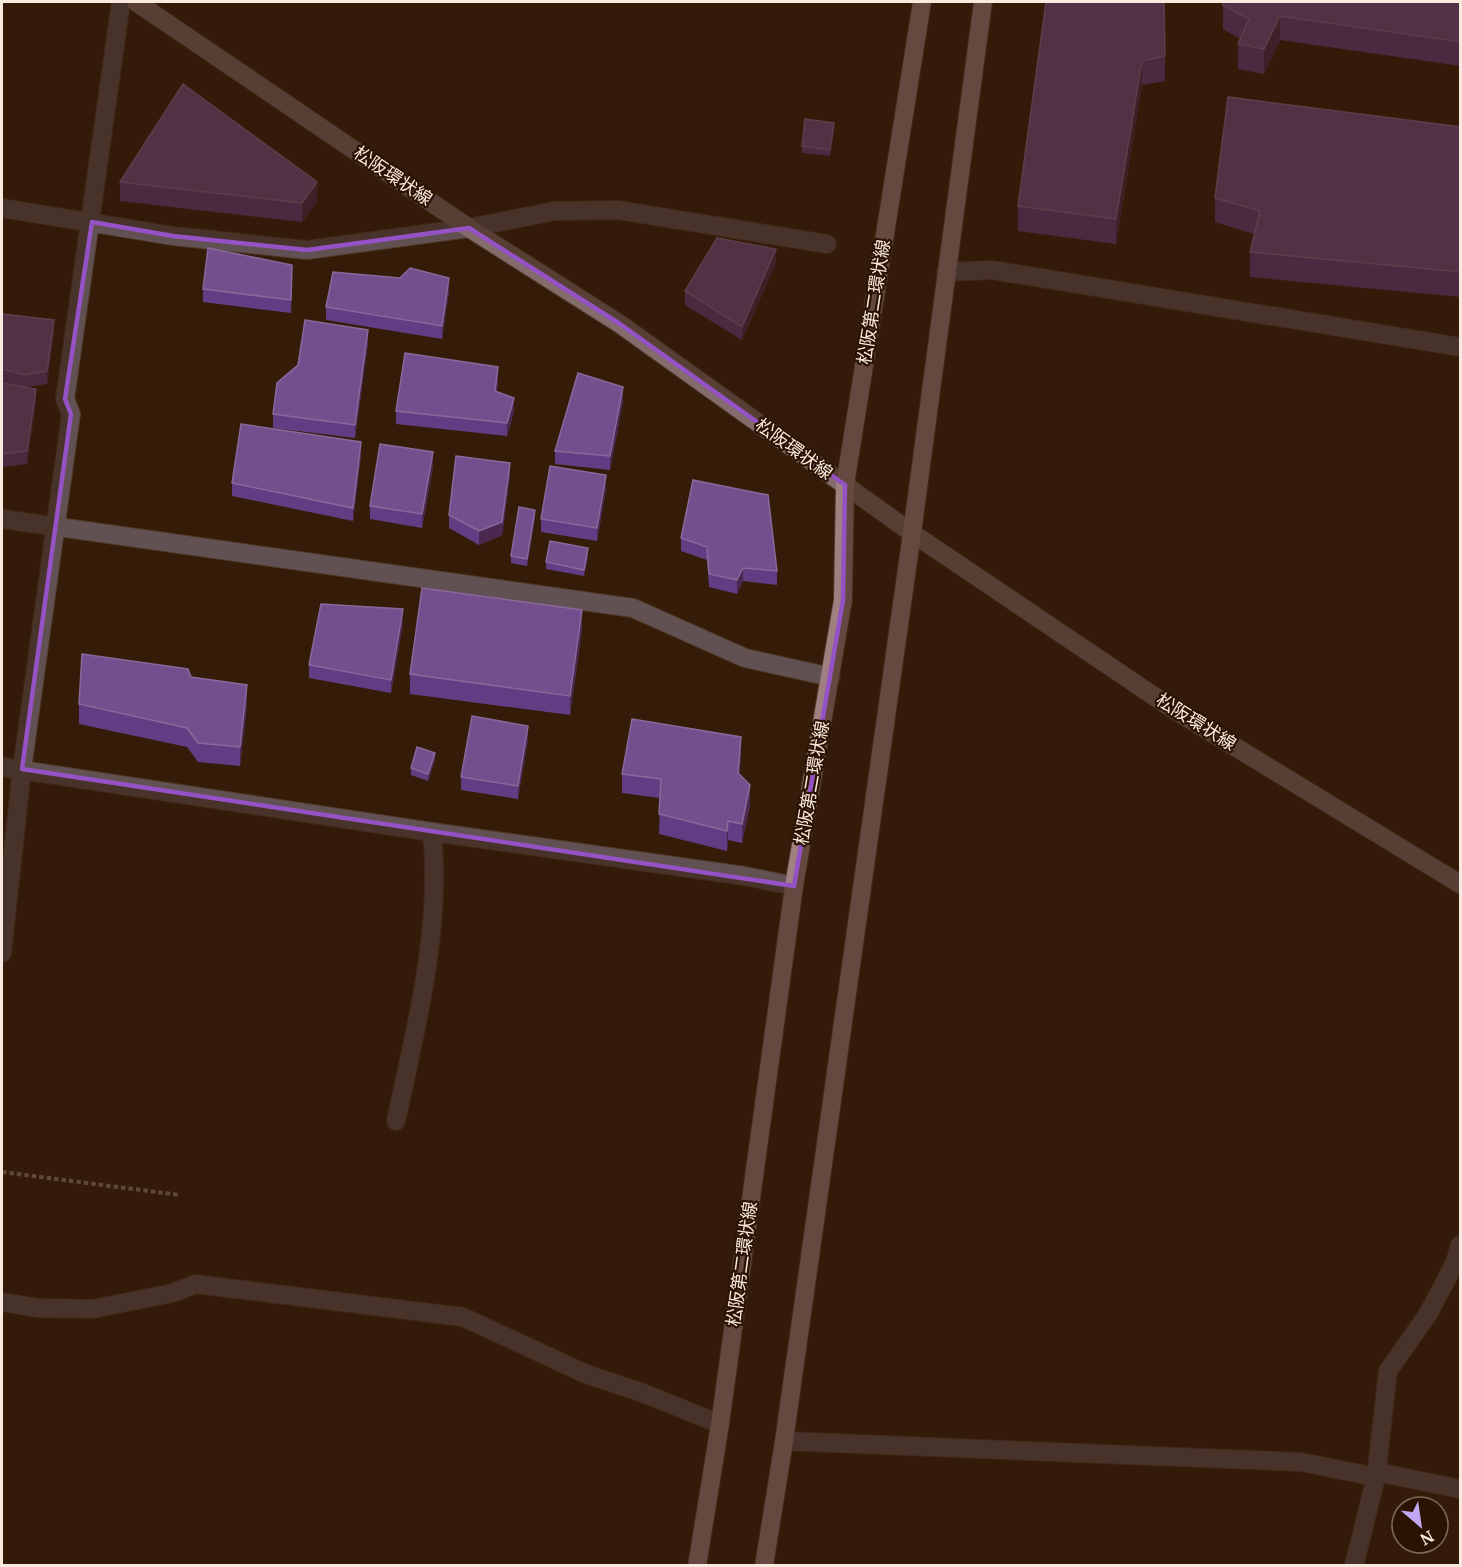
<svg xmlns="http://www.w3.org/2000/svg" width="1462" height="1567" font-family="'Noto Serif','Noto Sans JP',serif">
  <style>
    .lines { fill: none; stroke-linecap: round; stroke-linejoin: round }
    .service-casing { stroke: #503927; stroke-width: 20 }
    .minor-casing { stroke: #503927; stroke-width: 20 }
    .secondary-casing { stroke: #503927; stroke-width: 20 }
    .primary-casing { stroke: #503927; stroke-width: 20 }
    .path { stroke: #927e6e; stroke-width: 4; stroke-dasharray: 4.5 3; stroke-linecap: butt }
    .service { stroke: #615152; stroke-width: 18 }
    .minor { stroke: #615152; stroke-width: 18 }
    .secondary { stroke: #846b6c; stroke-width: 18 }
    .primary { stroke: #9f7f80; stroke-width: 18 }
    .wall { fill: #633d84 }
    .shaded-wall { fill: #4a284f }
    .building { fill: #744f8d; stroke: #89689a; stroke-width: 1.5 }
    .marked { fill: none; stroke: #9452c5; stroke-width: 4.5; stroke-linejoin: round }
    .labels { text-anchor: middle; stroke-width: 4.5; stroke-linejoin: round; paint-order: stroke }
    .street-label { font-size: 18px; fill: #fae9dd; stroke: #2a1302 }
  </style>
  <rect width="100%" height="100%" fill="#341c09"/>
  <g class="lines">
    <g class="service-casing">
      <path id="service" d="M469 228 555 211 618 210 827 244
        M396 1121C416 1027 442 929 432 832
        M2 1302 38 1308 92 1309 173 1293 195 1284 463 1317 586 1374 643 1393 720 1424
        M1354 1566 1376 1477"/>
    </g>
    <g class="minor-casing">
      <path id="minor" d="M2 208 173 236 307 250 469 228
        M946 272 992 270 1460 347
        M2 519 633 608 745 658 831 677
        M2 767 432 832 745 876 794 886
        M2 953 22 769 71 414 65 399 121 2
        M784 1441 1301 1462 1376 1477 1388 1371 1428 1314 1455 1263 1460 1245
        M1377 1472 1460 1489"/>
    </g>
    <g class="secondary-casing">
      <path id="secondary" d="M136 2 469 228 620 324 912 533 1173 709 1460 884"/>
    </g>
    <g class="primary-casing">
      <path id="primary" d="M697 1566 720 1424 794 886 843 600 845 485 922 2
        M764 1566 784 1441 912 533 983 2"/>
    </g>
    <path class="path" d="M2 1172 180 1195"/>
    <use href="#service" class="service"/>
    <use href="#minor" class="minor"/>
    <use href="#secondary" class="secondary"/>
    <use href="#primary" class="primary"/>
  </g>
  <path class="wall" d="M1046 2 1165 56V81L1142 85 1116 244 1018 231V206Z
    M1223 2H1461V66L1280 40 1264 74 1238 69V44L1240 39 1223 29Z
    M1461 127V297L1250 277V252L1254 234 1215 222V198Z
    M834 130 830 156 802 153V146Z
    M120 182 317 201 302 222 120 201Z
    M776 263 742 340 685 305V291Z
    M400 278 449 291 442 339 326 320V307Z
    M292 279 291 313 203 302V289Z
    M2 314 54 333 47 384 27 387 36 402 27 464 2 467V383L12 385 2 383Z
    M368 343 355 438 273 428V414Z
    M498 380 497 392 514 411 507 436 396 424V411Z
    M623 401 610 470 555 464V451Z
    M361 455 353 521 232 496V483Z
    M433 466 422 528 370 519V506Z
    M510 476 502 535 479 545 449 528V515Z
    M606 489 597 541 541 532V519Z
    M535 517 527 566 511 563V556Z
    M681 538 777 571V585L743 581 737 594 709 587 707 560 681 551Z
    M588 555 584 576 546 569V562Z
    M403 623 391 693 309 678V665Z
    M582 629 570 715 410 694V674Z
    M191 677 247 704 240 766 198 762 187 747 79 724V704Z
    M528 739 518 799 461 790V777Z
    M741 756 739 774 750 805 742 843 728 840 727 851 659 834 660 798 622 793V774Z
    M435 760 428 781 411 775V768Z"/>
  <path class="shaded-wall" d="M1280 16V40L1264 74V49Z
    M1142 61V85L1116 244V219Z
    M834 123V130L830 156V150Z
    M317 182V201L302 222V203Z
    M776 249V263L742 340V327Z
    M449 278V291L442 339V326Z
    M54 320V333L47 384V371Z
    M368 330V343L355 438V425Z
    M498 367V380L495 404V391Z
    M623 387V401L610 470V456Z
    M36 389V402L27 464V451Z
    M514 398V411L507 436V423Z
    M361 442V455L353 521V508Z
    M433 452V466L422 528V514Z
    M510 463V476L502 535 479 545V531Z
    M606 475V489L597 541V528Z
    M535 510V517L527 566V559Z
    M588 548V555L584 576V570Z
    M743 568V581L737 594V580Z
    M403 609V623L391 693V680Z
    M582 610V629L570 715V696Z
    M247 685V704L240 766V747Z
    M528 726V739L518 799V786Z
    M741 737V756L738 792V773Z
    M435 753V760L428 781V774Z
    M750 785V805L742 843V824Z
    M728 821V840L727 851V831Z"/>
  <path class="building" d="M1046 2H1164L1165 56 1142 61 1116 219 1018 206Z
    M1223 2H1461V42L1280 16 1264 49 1238 44 1249 19 1223 5Z
    M183 84 317 182 302 203 120 182Z
    M1228 97 1461 127V272L1250 252 1260 211 1215 198Z
    M805 119 834 123 830 150 802 146Z
    M717 238 776 249 742 327 685 291Z
    M208 248 292 265 291 300 203 289Z
    M410 268 449 278 442 326 326 307 333 272 400 278Z
    M2 314 54 320 47 371 24 375 2 369Z
    M305 320 368 330 355 425 273 414 277 383 298 365Z
    M405 353 498 367 495 391 514 398 507 423 396 411Z
    M578 373 623 387 610 456 555 451Z
    M2 383 36 389 27 451 2 454Z
    M241 424 361 442 353 508 232 483Z
    M380 444 433 452 422 514 370 506Z
    M456 456 510 463 502 522 479 531 449 515Z
    M550 466 606 475 597 528 541 519Z
    M693 480 768 495 777 571 743 568 737 580 709 574 707 547 681 538Z
    M519 507 535 510 527 559 511 556Z
    M550 541 588 548 584 570 546 562Z
    M422 588 582 610 570 696 410 674Z
    M321 604 403 609 391 680 309 665Z
    M82 654 188 669 191 677 247 685 240 747 198 743 187 728 79 704Z
    M472 716 528 726 518 786 461 777Z
    M632 719 741 737 738 773 750 785 742 824 728 821 727 831 659 814 661 779 622 774Z
    M417 747 435 753 428 774 411 768Z"/>
  <path d="M0 0H1462V1567H0ZM92 222 173 236 307 250 469 228 620 324 845 485 843 600 794 886 22 769 71 414 65 399Z" fill="#341c09" fill-opacity=".55" fill-rule="evenodd"/>
  <path class="marked" d="M92 222 173 236 307 250 469 228 620 324 845 485 843 600 794 886 22 769 71 414 65 399Z"/>
  <g class="labels">
    <g class="street-label">
      <text transform="translate(393 176) rotate(34)" y="6">松阪環状線</text>
      <text transform="translate(874 302) rotate(-81)" y="6">松阪第二環状線</text>
      <text transform="translate(794 449) rotate(36)" y="6">松阪環状線</text>
      <text transform="translate(1196 722) rotate(32)" y="6">松阪環状線</text>
      <text transform="translate(812 783) rotate(-80)" y="6">松阪第二環状線</text>
      <text transform="translate(742 1264) rotate(-82)" y="6">松阪第二環状線</text>
    </g>
  </g>
  <rect width="1462" height="1567" fill="none" stroke="#fae9dd" stroke-width="6"/>
  <g transform="translate(1420 1525) rotate(151)"><circle r="28" fill="#2a1302" stroke="#7d695a" stroke-width="1.5"/>
  <path d="M0-4.5L10 22L0 15L-10 22Z" fill="#c0a8f3"/>
  <text y="-9" font-size="16" font-weight="bold" text-anchor="middle" fill="#fae9dd">N</text>
  </g>
</svg>
